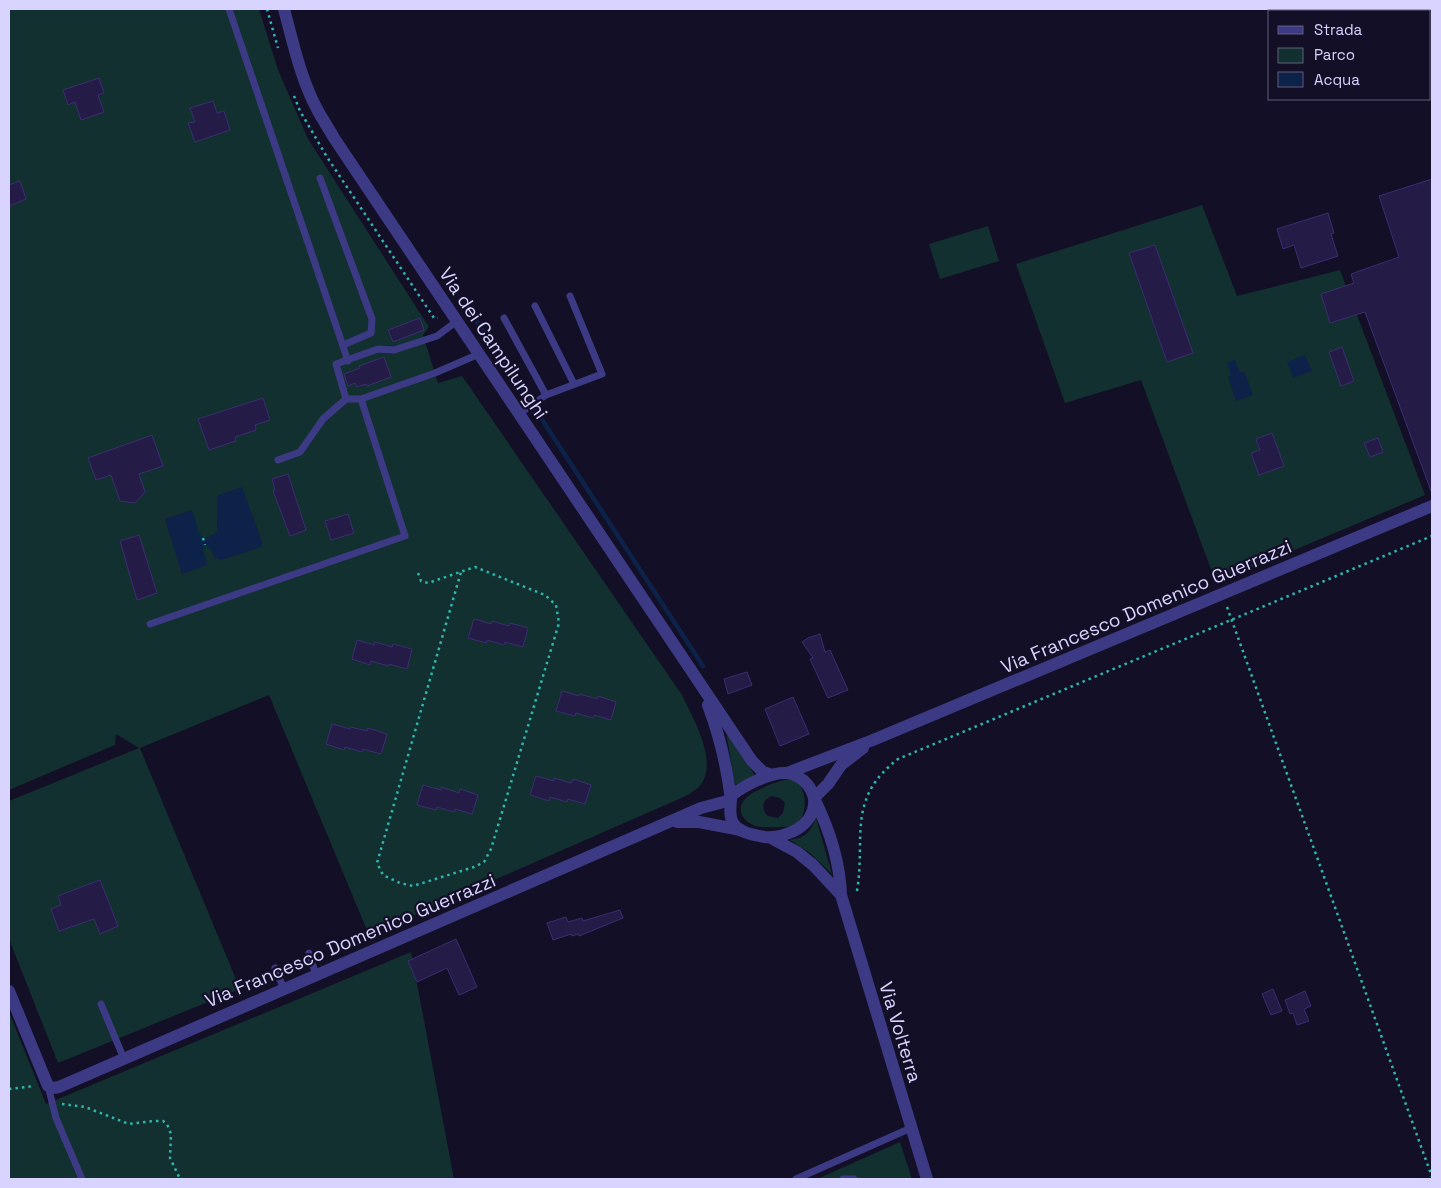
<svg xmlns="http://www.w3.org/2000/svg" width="1441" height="1188" font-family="'Space Grotesk',sans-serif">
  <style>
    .green { fill: #12302f; fill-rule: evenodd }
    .water { fill: #0c2248 }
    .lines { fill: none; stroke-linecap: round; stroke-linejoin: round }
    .stream { stroke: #0c2248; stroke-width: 4.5 }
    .building { fill: #241b47; stroke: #3b2d73 }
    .path { stroke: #2fb8b0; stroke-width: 2.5; stroke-dasharray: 2.5 4; stroke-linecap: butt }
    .service { stroke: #3d3a85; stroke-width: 7 }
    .minor { stroke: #3d3a85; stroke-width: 12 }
    .tertiary { stroke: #3d3a85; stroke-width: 12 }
    .labels { text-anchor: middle; stroke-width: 4.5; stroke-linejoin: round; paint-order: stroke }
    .street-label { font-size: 19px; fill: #d9d4ff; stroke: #130f26 }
  </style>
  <rect width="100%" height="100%" fill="#130f26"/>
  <path class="green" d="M9 9H259L278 70 308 139 429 327 423 335 438 383 462 376 682 695C693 719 721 764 698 788 695 790 691 793 688 795L369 935 269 695 140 748 240 989 58 1063 9 939V801L139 748 116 734 115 745 9 790Z
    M1202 205 1237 296 1340 270 1425 495 1216 583 1141 380 1065 403 1016 264Z
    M988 226 999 261 940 279 929 244Z
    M729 730 755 776 735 785 726 731Z
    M790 779C809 781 809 820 794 825 786 828 771 827 763 827 749 827 733 813 745 799 752 791 779 780 790 779ZM772 796 780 798 785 803 783 813 778 818 768 816C760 809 763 799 772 796Z
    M816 818 832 874 810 853 790 840C806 838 810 832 816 818Z
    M411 952 454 1179H9V1012L46 1104Z
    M900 1142 912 1179H817Z"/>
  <path class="water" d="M1305 355 1312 371 1293 378 1287 362Z
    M1235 360 1240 372 1244 371 1253 395 1236 401 1228 377 1231 375 1227 363Z
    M242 487 262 541 261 547 221 560 215 558 211 550 205 545 203 549 207 565 182 574 165 519 192 510 199 533 203 538 209 537 217 532 218 495Z"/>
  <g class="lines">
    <path class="stream" d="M473 316 530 401
      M535 409 703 666"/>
  </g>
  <path class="building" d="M99 78 104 93 98 95 104 112 81 120 75 102 68 105 63 90Z
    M213 101 217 113 224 111 230 130 195 142 188 123 195 122 190 108Z
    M1432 179V490L1431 491 1365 312 1330 323 1321 294 1354 283 1351 274 1399 257 1379 196Z
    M20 181 26 199 9 206V185Z
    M1328 213 1334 233 1331 234 1338 256 1301 268 1294 245 1283 249 1277 229Z
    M1155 245 1193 353 1167 362 1129 253Z
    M420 318 424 330 393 342 388 330Z
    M1342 347 1354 381 1341 386 1329 352Z
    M384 357 391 377 367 386 366 384 357 387 355 383 348 386 344 374 360 368 359 366Z
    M263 398 270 420 255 425 256 430 235 437 236 441 209 450 198 419Z
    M1272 433 1284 466 1259 475 1251 453 1260 450 1256 439Z
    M152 435 163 466 139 474 145 492 135 503 120 501 111 475 96 480 88 458Z
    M1378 438 1383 452 1370 457 1364 443Z
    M288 474 306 530 290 536 273 491 275 490 272 479Z
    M348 514 354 533 331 540 325 521Z
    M139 535 157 593 137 600 120 541Z
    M474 619 491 624 492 621 509 626 510 623 528 628 523 647 505 642 504 645 487 640 486 643 468 638Z
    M820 634 825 652 830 650 848 690 828 698 810 659 813 658 802 642 808 638Z
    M357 640 374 645 375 642 392 647 393 644 412 649 407 669 389 664 388 666 371 661 370 665 352 659Z
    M747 672 752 685 728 694 724 679Z
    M562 691 579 696 580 694 597 699 598 696 616 702 611 720 594 715 593 718 576 713 575 716 556 711Z
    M793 697 809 734 780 746 765 709Z
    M332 724 350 729 351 727 367 731 368 728 387 734 381 754 363 749 362 752 345 747 344 750 326 744Z
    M536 776 554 781V778L571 783 573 779 591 785 585 804 568 799 567 802 550 797 549 801 530 795Z
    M423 785 441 790V787L459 793 460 789 478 795 472 814 455 809 454 812 437 807 436 810 417 805Z
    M100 880 118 926 100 934 94 919 59 931 51 909 61 905 58 896Z
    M620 910 623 918 579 936V934L572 936 571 934 553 940 547 923 566 917 568 922 582 918 583 921Z
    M456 939 477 987 459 995 447 968 417 982 408 961Z
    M1273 989 1282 1011 1271 1015 1262 994Z
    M1305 991 1311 1006 1304 1009 1309 1021 1297 1025 1293 1013 1290 1014 1285 1000Z"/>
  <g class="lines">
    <path class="path" d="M267 9 278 48
      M294 96 300 111 327 157 434 318H438
      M203 538 205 545
      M418 573 421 581 428 583 475 567 545 595 556 605 559 623 491 849 484 862 474 867 413 886 400 883 383 875 377 863 461 572
      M1227 607 1432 1177
      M857 891C866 837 846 799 898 759L1432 536
      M9 1089 34 1086
      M62 1104 85 1107 129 1124 153 1121H163L167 1124 171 1134 170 1158 180 1179"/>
    <path class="service" d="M229 9 348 361
      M320 178 372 319 371 333 343 345
      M535 306 574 384
      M504 318 546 395
      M457 321 437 336 394 350 378 349 336 364 346 399H361L435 373 479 354
      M519 414 546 395 602 374 570 296
      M278 460 300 452 323 419 346 399
      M150 624 405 536 361 399
      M309 953 316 975
      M275 968 284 989
      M101 1004 124 1059
      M48 1086 56 1118 82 1179
      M796 1179 911 1128
      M843 1179H854"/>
    <path class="minor" d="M677 822H699L741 830
      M9 991 48 1086 53 1088 59 1087 701 808 731 800"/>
    <path class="tertiary" d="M284 9C293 43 301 80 318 111 323 120 329 129 334 138L752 761 763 772 772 775
      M708 705C719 734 726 763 730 793 732 803 728 815 733 823 739 833 754 835 764 837 773 838 781 836 789 833 813 824 824 799 803 780 799 777 792 773 786 773 770 772 743 786 731 796
      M787 773 873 740 1432 506
      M815 797 828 784 841 765 863 748
      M815 800C829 829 840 863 841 895L927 1179
      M771 838 797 852 813 865 841 895"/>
  </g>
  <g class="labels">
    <g class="street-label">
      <text transform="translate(494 343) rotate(56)" y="7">Via dei Campilunghi</text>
      <text transform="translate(1146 606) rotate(-23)" y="7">Via Francesco Domenico Guerrazzi</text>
      <text transform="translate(350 940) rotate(-23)" y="7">Via Francesco Domenico Guerrazzi</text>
      <text transform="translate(901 1032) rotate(73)" y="7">Via Volterra</text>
    </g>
  </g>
  <rect width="1441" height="1188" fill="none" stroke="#d9d4ff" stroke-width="20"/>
  <rect x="1268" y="10" width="162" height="90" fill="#130f26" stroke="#625e7d"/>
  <rect x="1278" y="26" width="25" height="8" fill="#3d3a85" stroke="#625e7d"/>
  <text x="1314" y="35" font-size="15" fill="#d9d4ff">Strada</text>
  <rect x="1278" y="48" width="25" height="15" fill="#12302f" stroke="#625e7d"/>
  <text x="1314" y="60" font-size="15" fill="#d9d4ff">Parco</text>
  <rect x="1278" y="72" width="25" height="15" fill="#0c2248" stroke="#625e7d"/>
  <text x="1314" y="85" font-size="15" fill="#d9d4ff">Acqua</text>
</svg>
